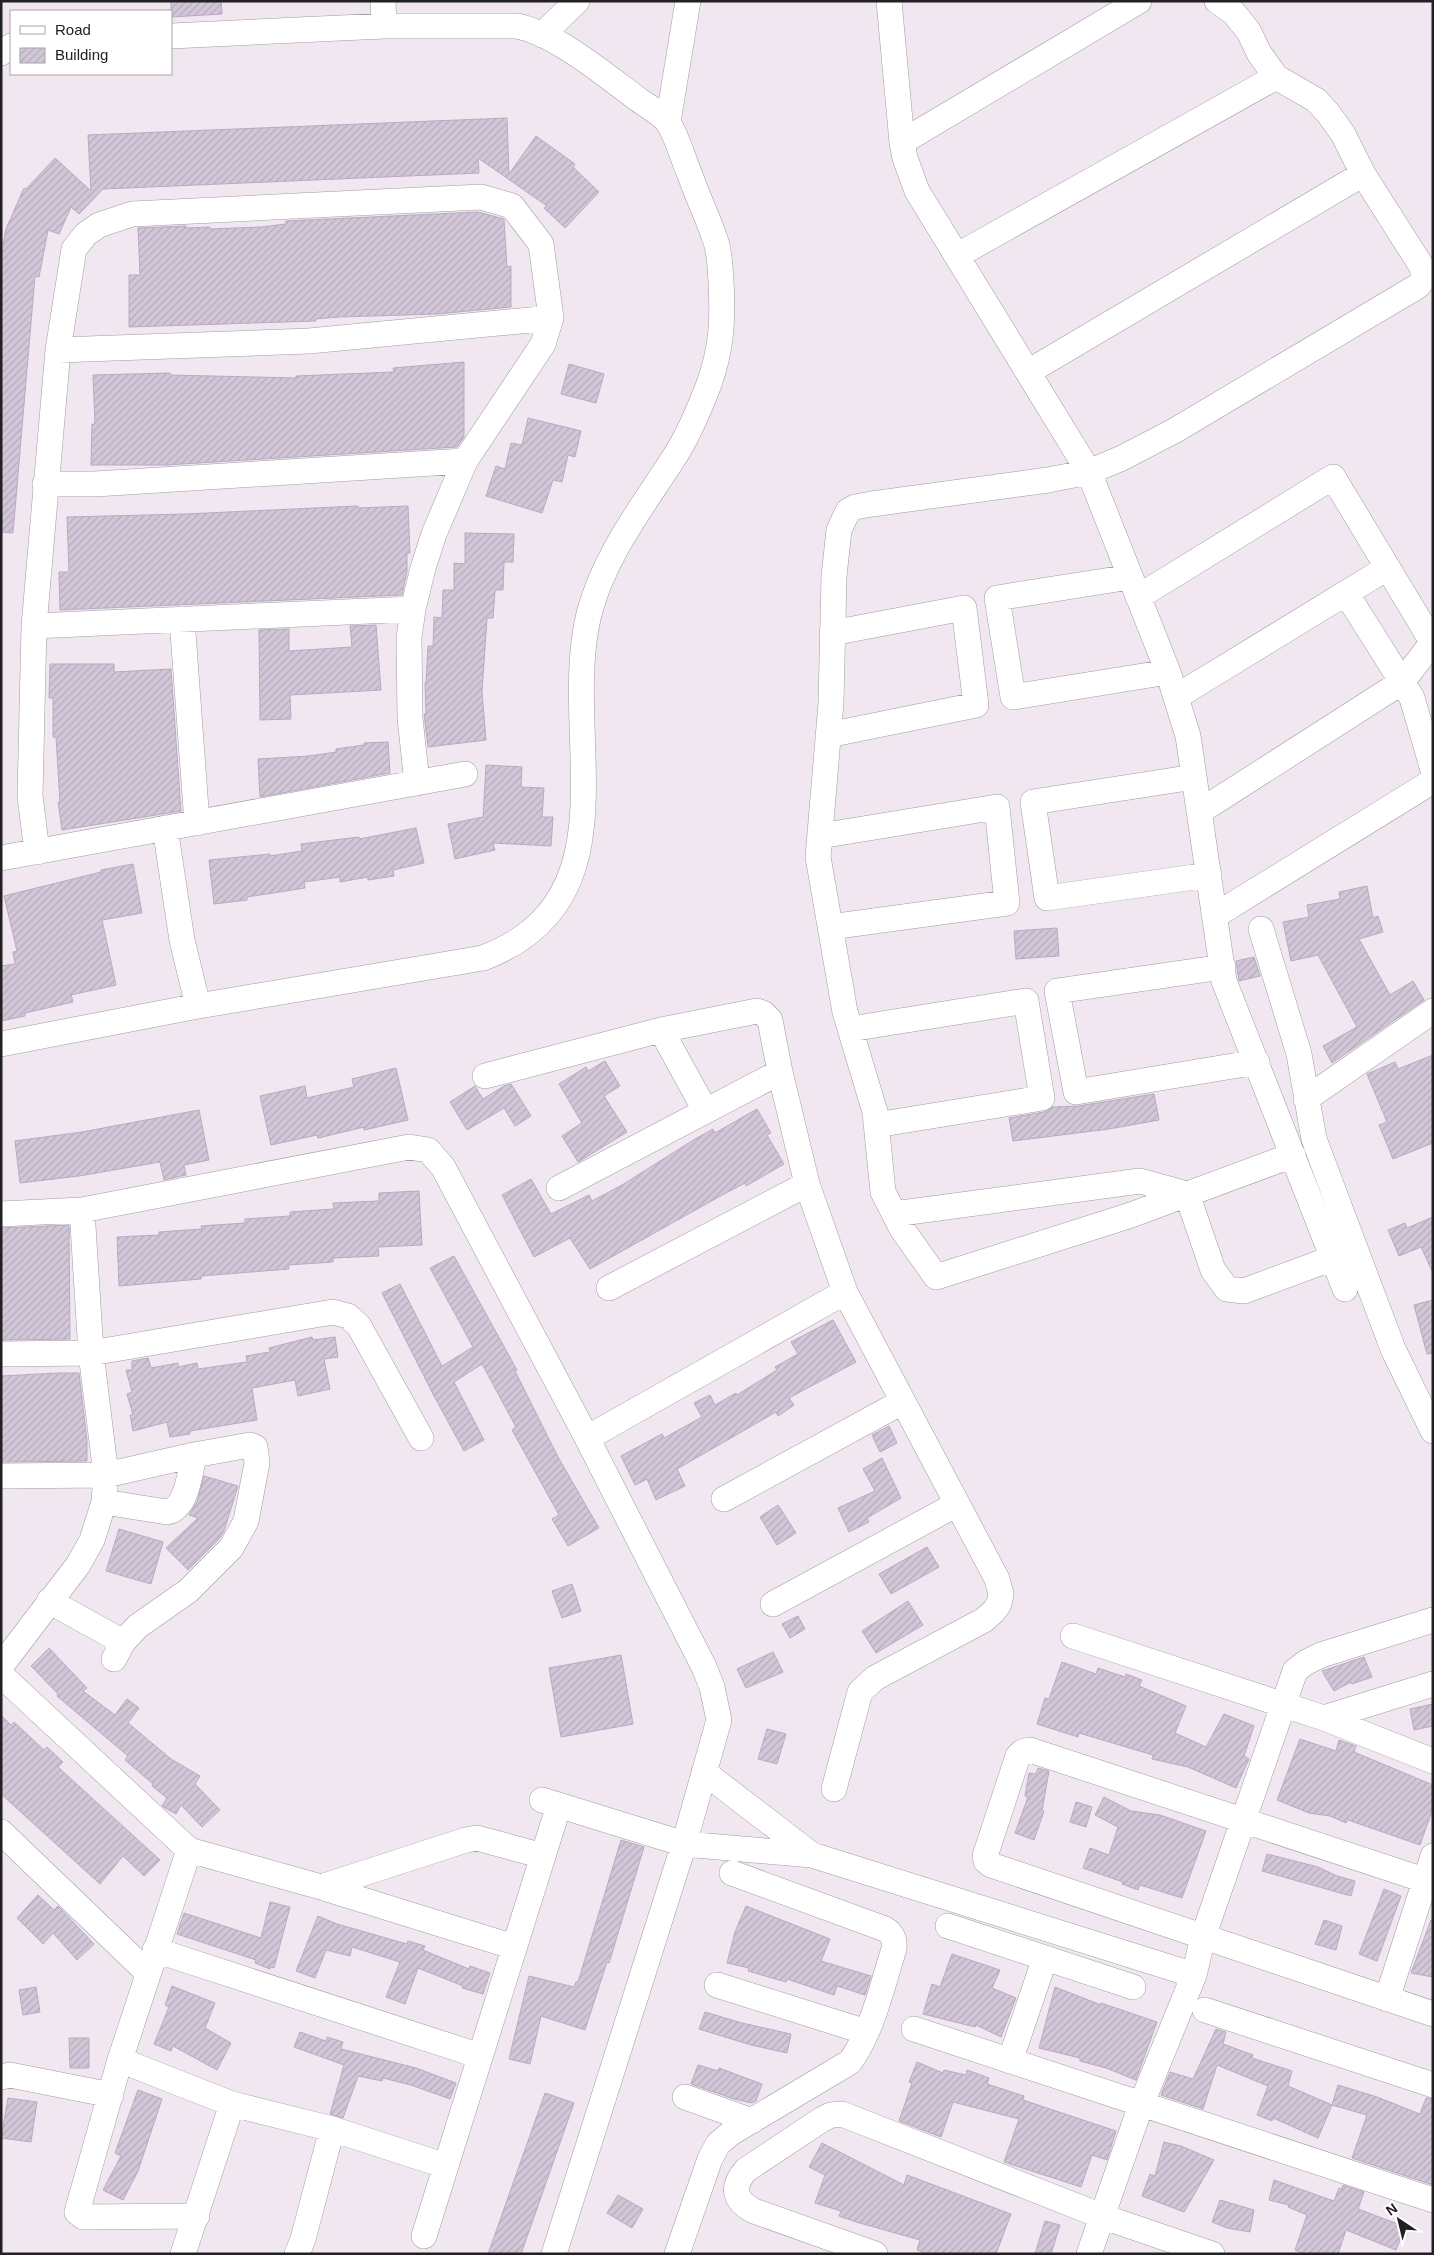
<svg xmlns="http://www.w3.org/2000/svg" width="1434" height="2255" font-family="Arial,sans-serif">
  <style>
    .building { fill: url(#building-hatch); stroke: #baa9c3 }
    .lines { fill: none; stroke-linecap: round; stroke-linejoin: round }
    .minor-casing { stroke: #9e9e9e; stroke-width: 26 }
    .minor { stroke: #fff; stroke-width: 25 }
  </style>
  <defs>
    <pattern id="building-hatch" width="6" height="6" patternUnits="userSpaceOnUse" patternTransform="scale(1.25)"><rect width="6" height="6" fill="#d2c7d8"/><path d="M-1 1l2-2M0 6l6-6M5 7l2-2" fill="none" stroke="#b4abb9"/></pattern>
  </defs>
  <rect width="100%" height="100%" fill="#f0e7f1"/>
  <path class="building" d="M171 1H221L222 14 171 17Z
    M507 118 509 174 536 136 575 164 573 167 599 192 565 228 544 208 547 206 478 158 479 173 103 189 79 214 71 207 59 234 48 230 39 277 35 276 13 533 1 532V254L6 229 24 188 26 189 55 158 91 191 88 135Z
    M478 212 504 219 507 267 511 266V307L437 314 339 317 315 319 316 321 129 327V275H140L138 228 186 226V228L210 227V229L261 227 286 224V221Z
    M464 362V437L457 447 166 465H91L92 424H95L93 375 170 373V375L296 378V376L394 372 393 368Z
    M569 364 604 374 596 403 561 394Z
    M528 418 581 431 575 457 568 455 562 482 553 480 542 513 486 496 496 466 505 469 511 443 522 445Z
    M358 506V508L408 506 410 553H407V571L402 595 60 610 59 572H69L67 517 185 514Z
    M465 533 514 534 513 562H504L503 590H495L493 618H487L482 692 486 740 428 747 424 714H426L425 683H426L428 646H433L434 617 442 618 443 590H454V563L465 564Z
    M376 625 381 690 290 695 291 719 260 720 259 630 289 629V651L352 647 350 626Z
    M50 664H114V672L171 669 181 811 62 830 58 802H60L56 737H53V698H49Z
    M388 742 390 773 260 797 258 759 309 756 336 752V749L364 745V743Z
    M486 765 522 767 521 787 544 788 542 817H553L551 846 493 843 495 850 455 859 448 824 483 817Z
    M416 828 424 863 393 870 394 876 368 880V877L340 882V877L304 882 305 888 247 897V900L214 904 209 860 270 854V856L302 851 301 844 359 837V839Z
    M133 864 142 913 102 920 116 985 71 995 73 1002 25 1013V1016L1 1021V966L15 964 13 952 17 951 4 896 101 872V870Z
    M1367 886 1373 918 1378 916 1383 932 1359 939 1390 995 1413 981 1424 1000 1332 1063 1323 1046 1357 1027 1318 955 1291 961 1283 922 1309 917 1307 905 1340 899 1339 892Z
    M1057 928 1059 956 1016 959 1014 931Z
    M1254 957 1260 976 1239 981 1236 961Z
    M1433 1055V1143L1393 1159 1379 1125 1387 1122 1367 1074 1395 1062 1398 1069Z
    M605 1061 620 1086 604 1096 627 1132 578 1162 562 1136 582 1123 559 1084 586 1067 588 1071Z
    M396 1068 408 1120 364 1130V1127L318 1138 317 1135 271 1145 260 1096 305 1086 307 1098 354 1087 352 1079Z
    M511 1084 531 1116 515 1126 504 1108 467 1130 450 1102 475 1086 483 1099 504 1086Z
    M1154 1094 1159 1120 1109 1129 1013 1141 1009 1118 1044 1112 1052 1107 1078 1106Z
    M757 1109 771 1133 767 1135 784 1164 746 1186 745 1183 724 1194 590 1269 570 1238 534 1257 502 1195 531 1179 551 1214 589 1195 592 1201 622 1185 695 1139 713 1129 715 1133Z
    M199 1110 209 1160 184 1165 186 1175 164 1180 160 1162 79 1176 20 1183 15 1141 82 1132Z
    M419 1191 422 1245 378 1247 379 1256 333 1258V1262L288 1265 289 1269 201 1276V1279L119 1286 117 1237 159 1235V1232L202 1229 201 1226 245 1223V1219L290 1216V1212L334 1209 333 1203 379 1201V1193Z
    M1433 1217V1273L1421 1247 1399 1256 1388 1230 1405 1223 1407 1228Z
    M69 1225 70 1339 1 1340V1228Z
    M454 1256 517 1370 515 1371 558 1457 599 1528 568 1546 552 1519 559 1515 512 1430 516 1427 482 1364 454 1382 484 1440 464 1451 434 1396 382 1293 400 1284 442 1366 473 1347 430 1268Z
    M1433 1300V1353L1427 1354 1414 1305Z
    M833 1320 856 1362 789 1398 794 1405 778 1416 776 1412 677 1469 685 1486 656 1500 647 1479 635 1485 621 1456 662 1434 664 1438 702 1417 694 1403 710 1395 715 1405 736 1393 737 1395 777 1370 775 1367 798 1354 791 1342Z
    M312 1337 313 1340 335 1337 338 1357 324 1359 330 1389 298 1396 295 1380 252 1388 257 1420 190 1431V1434L170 1437 167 1422 133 1431 130 1415H133L127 1394 132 1392 126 1370H132V1361L148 1358 151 1368 178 1363V1367L197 1363 198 1369 247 1362 246 1356 270 1352 269 1348Z
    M58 1373H79L87 1441V1461L1 1462V1376Z
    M889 1426 897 1443 880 1452 872 1435Z
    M882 1458 901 1498 867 1518 869 1522 849 1532 838 1508 875 1491 863 1469Z
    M204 1476 238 1486 224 1531 219 1539 188 1570 166 1548 198 1518 189 1515 197 1502Z
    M778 1505 796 1533 777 1545 760 1517Z
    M119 1529 163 1542 151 1584 106 1571Z
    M927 1547 939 1567 891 1594 879 1574Z
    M572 1584 581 1611 562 1618 552 1591Z
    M908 1601 923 1625 876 1653 862 1631Z
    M798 1616 805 1629 790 1638 782 1624Z
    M49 1648 87 1688 83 1691 115 1715 127 1699 139 1708 128 1723 171 1759 200 1776 195 1784 220 1810 202 1827 181 1805 176 1814 162 1806 167 1798 152 1786 153 1784 125 1760 128 1756 57 1696 58 1694 31 1666Z
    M773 1652 783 1672 746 1688 737 1669Z
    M621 1655 633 1724 561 1737 549 1668Z
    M1364 1657 1372 1677 1352 1684 1351 1682 1334 1691 1322 1671Z
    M1062 1662 1096 1674 1098 1668 1125 1677 1126 1674 1142 1680 1139 1686 1186 1706 1175 1733 1206 1747 1224 1714 1254 1726 1244 1756 1249 1759 1236 1788 1188 1767 1152 1759 1153 1755 1079 1733 1078 1737 1037 1724 1045 1698 1049 1699Z
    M1433 1704V1726L1414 1730 1410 1709Z
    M1 1715 11 1725 14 1722 44 1750 47 1747 63 1762 58 1767 160 1860 144 1876 123 1856 100 1884 1 1794Z
    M767 1729 786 1734 777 1764 758 1759Z
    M1300 1739 1336 1751 1339 1740 1356 1746 1354 1752 1433 1785V1808L1420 1845 1348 1820 1346 1823 1330 1816 1309 1813 1277 1800Z
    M1038 1768 1049 1771 1042 1811H1044L1034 1840 1015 1833 1028 1797 1025 1796 1029 1773 1036 1774Z
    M1104 1797 1131 1811 1160 1815 1206 1831 1182 1898 1140 1885 1138 1890 1122 1884 1123 1882 1083 1868 1090 1848 1109 1855 1118 1827 1095 1815Z
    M1076 1802 1092 1807 1086 1827 1070 1822Z
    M621 1840 644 1847 609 1963 607 1962 585 2030 541 2016 530 2064 509 2059 529 1976 574 1987 576 1982H578Z
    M1267 1854 1318 1867 1337 1876 1355 1881 1351 1896 1262 1871Z
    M1384 1889 1401 1896 1377 1961 1359 1954Z
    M38 1895 54 1910 58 1906 94 1944 77 1960 53 1933 43 1944 17 1918Z
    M270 1902 290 1907 274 1968 271 1967 270 1969 255 1963 256 1960 177 1934 184 1913 261 1938Z
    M746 1906 830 1939 821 1961 871 1976 865 1995 837 1986 834 1995 787 1979 786 1982 772 1978 748 1971 749 1968 727 1963 735 1932Z
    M318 1916 337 1924 407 1944 408 1941 425 1946 423 1950 469 1969 470 1966 490 1973 483 1994 462 1988 463 1986 418 1968 405 2004 386 1997 400 1962 352 1947 350 1956 326 1950 315 1978 296 1971Z
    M1324 1920 1342 1926 1336 1950 1315 1944Z
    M1431 1920 1433 1921V1977L1411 1973Z
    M952 1954 1000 1970 992 1988 1016 1998 1001 2037 976 2025 975 2027 923 2014 932 1984 940 1987Z
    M172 1986 215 2003 205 2028 231 2043 217 2070 173 2046 171 2051 154 2044 169 2007 165 2005Z
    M36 1987 40 2012 23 2015 19 1990Z
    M1055 1987 1101 2005V2003L1157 2022 1136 2080 1106 2068 1080 2061V2058L1039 2048Z
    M705 2012 742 2023 791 2034 787 2053 751 2045 699 2029Z
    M1216 2029 1226 2032 1223 2044 1253 2055 1252 2058 1292 2071 1288 2086 1332 2105 1318 2138 1273 2118 1272 2121 1257 2115 1268 2086 1217 2065 1203 2109 1161 2095 1170 2072 1193 2079Z
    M300 2032 326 2041 327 2037 343 2042 341 2049 416 2068 456 2083 450 2099 411 2085 383 2078 382 2081 358 2076 343 2118 330 2114 344 2065 294 2047Z
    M69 2038H89V2068H70Z
    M917 2062 943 2073 944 2070 966 2075 967 2070 989 2078 987 2084 1024 2096 1023 2100 1116 2131 1107 2160 1092 2155 1081 2187 1004 2162 1019 2119 953 2102 941 2137 899 2121 912 2083 909 2082Z
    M698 2065 718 2071 719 2068 762 2084 756 2101 752 2103 734 2099 691 2084Z
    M1338 2085 1377 2097 1420 2114 1426 2098 1433 2099V2185L1352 2158 1367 2115 1332 2105Z
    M138 2090 162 2099 138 2171 123 2200 103 2190 121 2156 115 2153Z
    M545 2093 574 2103 521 2254H488Z
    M8 2098 37 2102 31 2142 1 2138Z
    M1164 2142 1181 2146 1214 2160 1184 2212 1142 2196 1150 2174 1155 2176Z
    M822 2143 904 2185 907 2175 1011 2214 996 2254H927L917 2250 920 2240 856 2222 839 2216 841 2211 815 2203 825 2175 809 2167Z
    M1274 2180 1334 2201 1339 2188 1342 2189 1343 2185 1364 2192 1358 2209 1406 2227 1396 2250 1346 2230 1338 2254H1305L1295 2250 1307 2215 1288 2207 1289 2205 1269 2200Z
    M618 2195 643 2209 632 2228 607 2213Z
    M1220 2200 1254 2210 1250 2232 1227 2228 1212 2222Z
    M1045 2221 1060 2225 1051 2254H1035Z"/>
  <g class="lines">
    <g class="minor-casing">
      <path id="minor" d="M383 1 384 26
        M889 1 902 142 905 158 917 191 1089 472 1168 672 1188 736 1224 981 1345 1289
        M1217 1 1234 13 1249 32 1259 53 1276 77 1316 100 1328 113 1343 134 1363 174 1422 267 1424 278 1418 286 1174 431 1122 458 1089 472 1048 480 872 504 855 507 848 511 839 530 834 576 831 703 818 857 845 1012 875 1112 883 1192 902 1229 936 1277 1131 1215 1293 1155
        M542 35 577 1
        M1 53 11 46
        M668 122 688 1
        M902 142 1139 1
        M958 255 1276 77
        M58 350 309 341 551 318
        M1028 372 1363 174
        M45 484H95L465 461
        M1130 577 997 598 1013 697 1168 672
        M1346 593 1412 698 1433 770
        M1138 597 1333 477 1433 643
        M182 619 197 823
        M34 626 413 609
        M1176 697 1387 568
        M828 735 976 705 964 608 832 633
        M1194 777 1033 802 1047 898 1209 875
        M1199 812 1402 682 1432 643
        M165 828 182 940 198 1006
        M820 836 997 807 1007 903 830 927
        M37 852 30 796 34 626 58 350 74 249 86 234 99 225 132 214 481 197 512 206 541 244 551 318 543 344 465 461 434 534 423 568 413 609 409 638 410 718 417 783
        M1 858 465 774
        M1216 915 1433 781
        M1261 929 1299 1054 1314 1139 1393 1349 1433 1431
        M1223 967 1057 991 1076 1092 1257 1062
        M850 1029 1026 1001 1042 1098 876 1125
        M661 1030 705 1110
        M1 1044 198 1006 483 958C638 899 559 735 589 614 604 556 641 509 673 459 688 437 699 410 709 384 722 347 723 320 721 281 720 269 720 254 716 242 709 220 698 198 690 175 683 159 678 139 669 124 663 114 648 107 639 100 606 76 557 34 517 26H384L171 36
        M485 1076 661 1030 757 1011 763 1013 770 1020 780 1072 807 1184 845 1292 997 1579 1001 1594 999 1604 994 1611 984 1620 875 1678 860 1692 834 1789
        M1306 1099 1433 1011
        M559 1188 780 1072
        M1 1214 82 1210 409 1147 428 1150 443 1167 587 1438 704 1667 712 1687 719 1720 684 1844 554 2254
        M894 1214 1140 1181 1187 1194 1213 1270 1227 1289 1244 1291 1333 1258
        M609 1288 807 1184
        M1 1354 91 1353 333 1312 348 1316 359 1326 421 1438
        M587 1438 845 1292
        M1 1476 106 1475 194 1455 250 1445 255 1447 257 1463 246 1521 231 1548 188 1591 138 1626 123 1642 114 1659
        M724 1499 902 1402
        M104 1502 167 1512C187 1509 190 1472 194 1455
        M49 1601 123 1642
        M773 1604 957 1504
        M1073 1636 1324 1718 1433 1761
        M1 1666 78 1565 92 1540 104 1502 106 1475 91 1353 82 1210
        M1 1675 189 1850 321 1887 514 1947
        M1324 1718 1433 1684
        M704 1772 812 1855
        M542 1800 684 1844 812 1855 1194 1975
        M1 1832 147 1972
        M189 1850 120 2060 77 2212 83 2217 197 2216
        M1433 1883 1030 1750 1022 1752 1018 1756 985 1856 986 1861 991 1865 1433 2014
        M321 1887 466 1840 477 1838 543 1856
        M948 1926 1133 1987
        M155 1950 480 2056
        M717 1985 866 2032
        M1387 1999 1433 1856
        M1205 2010 1433 2085
        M914 2029 1433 2200
        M120 2060 232 2104 332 2129 446 2166
        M1010 2061 1045 1958
        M1 2077 10 2075 111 2095
        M685 2097 752 2121
        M424 2236 554 1821
        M183 2254 232 2104
        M297 2254 303 2239 332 2129
        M677 2254 710 2159 718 2144 731 2133 850 2062C873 2030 882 1986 894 1949 895 1940 893 1934 885 1929L732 1873
        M875 2254 754 2211C735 2201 730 2188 746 2170L821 2120 831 2115 842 2114 1104 2217 1212 2254
        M1089 2254 1141 2105 1194 1975 1203 1937 1295 1671 1305 1663 1321 1655 1433 1620"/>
    </g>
    <use href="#minor" class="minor"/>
  </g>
  <rect width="1434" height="2255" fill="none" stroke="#212121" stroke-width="5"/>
  <rect x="10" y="10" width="162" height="65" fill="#ffffff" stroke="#a6a6a6"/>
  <rect x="20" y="26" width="25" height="8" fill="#ffffff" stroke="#a6a6a6"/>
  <text x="55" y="35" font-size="15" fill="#212121">Road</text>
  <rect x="20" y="48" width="25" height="15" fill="url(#building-hatch)" stroke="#a6a6a6"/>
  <text x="55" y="60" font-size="15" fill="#212121">Building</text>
  <g transform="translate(1399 2220) rotate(325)" stroke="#ffffff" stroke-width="4" paint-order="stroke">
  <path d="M0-4L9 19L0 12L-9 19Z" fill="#212121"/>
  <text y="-8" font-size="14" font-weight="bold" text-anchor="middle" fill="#212121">N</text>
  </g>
</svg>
